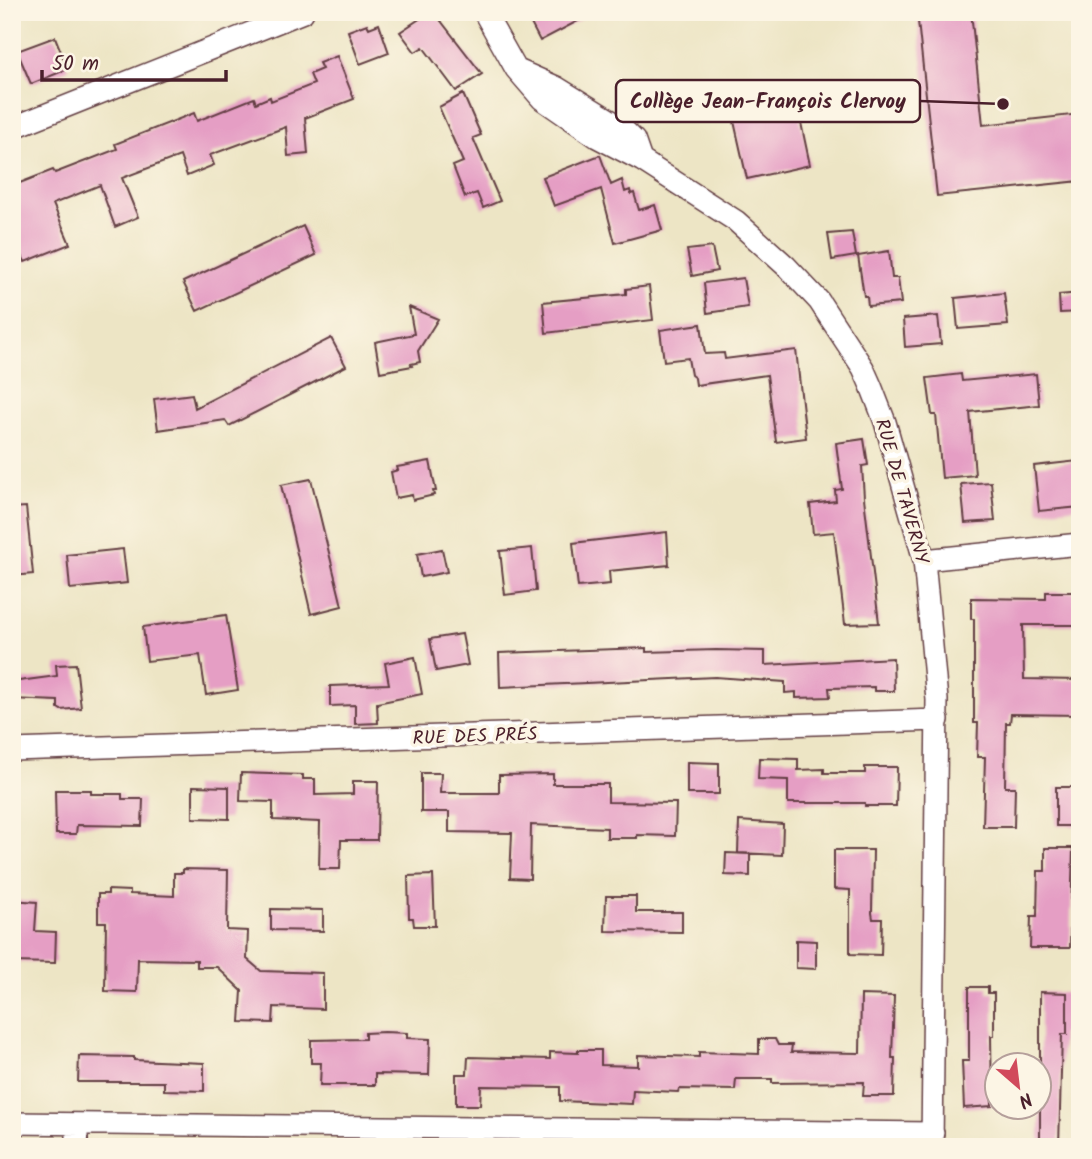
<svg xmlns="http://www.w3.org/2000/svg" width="1092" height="1159" font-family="Kalam,sans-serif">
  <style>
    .building { fill: #e59ec4 }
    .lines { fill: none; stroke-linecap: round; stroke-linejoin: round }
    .street-casing { stroke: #623d42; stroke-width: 24 }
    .street { stroke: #fff; stroke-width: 21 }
    .labels { text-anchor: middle; stroke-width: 7; stroke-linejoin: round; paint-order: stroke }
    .street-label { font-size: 19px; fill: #4a1f2b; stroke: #fcf5e5 }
    .leader { fill: none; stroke: #4a1f2b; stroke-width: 2.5 }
    .callout-dot { fill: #4a1f2b; stroke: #fcf5e5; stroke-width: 2.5 }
    .callout { fill: #fcf5e5; stroke: #4a1f2b; stroke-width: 2.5 }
    .callout-label { font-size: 21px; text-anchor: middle; font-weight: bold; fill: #4a1f2b }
  </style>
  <rect width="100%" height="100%" fill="#fcf5e5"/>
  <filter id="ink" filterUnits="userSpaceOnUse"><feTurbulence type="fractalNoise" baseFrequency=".0143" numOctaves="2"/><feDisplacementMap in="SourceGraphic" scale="14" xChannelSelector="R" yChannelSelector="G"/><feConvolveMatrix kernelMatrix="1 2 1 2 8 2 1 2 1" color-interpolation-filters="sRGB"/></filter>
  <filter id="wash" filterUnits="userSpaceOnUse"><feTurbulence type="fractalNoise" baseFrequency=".00686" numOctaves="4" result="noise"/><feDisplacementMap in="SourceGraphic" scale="28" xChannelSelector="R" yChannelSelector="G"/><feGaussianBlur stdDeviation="1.57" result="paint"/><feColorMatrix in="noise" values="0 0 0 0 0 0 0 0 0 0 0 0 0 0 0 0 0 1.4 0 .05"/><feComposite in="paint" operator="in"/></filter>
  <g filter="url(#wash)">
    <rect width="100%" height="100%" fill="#ede5c5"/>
    <g id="blocks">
      <path class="building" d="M430 12H434L482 74 456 91 423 47 415 52 400 32Z
        M525 12H595L540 41Z
        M917 12H971L983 125 1080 114V181L937 196Z
        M367 24 369 28 379 24 389 53 360 64 348 31Z
        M55 37 68 69 31 84 17 51Z
        M337 56 354 99 305 118 308 154 288 156 286 127 210 155 214 165 187 176 180 156 122 178 138 217 115 227 100 185 53 204 70 244 25 262 12 234V186L53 170 55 173 117 149 115 144 194 113 197 121 254 98 256 103 270 97 271 101 314 84 310 74 322 69 319 63Z
        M793 85 810 165 747 179 729 99Z
        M463 94 481 135 473 138 500 201 483 208 477 193 465 197 453 166 463 162 439 107Z
        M600 155 611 185 622 180 625 192 630 190 631 194 634 193 639 210 655 205 662 230 615 243 601 189 554 206 543 177Z
        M303 226 316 255 197 311 183 282Z
        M852 232 856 256 832 260 828 234Z
        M712 247 717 271 692 276 687 250Z
        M889 251 892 278H898L901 303 868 306 867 296H864L858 256Z
        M743 278 748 307 707 313 704 283Z
        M649 286 653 320 546 333 543 302 626 294V289Z
        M1004 293 1008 325 958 329 955 298Z
        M1080 293V312L1060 313 1059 295Z
        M409 307 438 319 418 351 420 362 411 364 412 366 380 372 375 342 414 334Z
        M938 316 941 344 905 347 903 319Z
        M701 324 705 354 724 353 725 359 796 350 806 438 776 442 767 375 696 385 695 378 691 375 688 358 664 361 660 330Z
        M331 338 346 366 229 426 225 420 158 430 154 399 192 394 195 408Z
        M961 374 962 381 1036 374 1039 405 970 412 975 475 942 478 936 415H932L927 378Z
        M864 439 868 465 862 466 864 498 879 623 845 624 834 532 813 534 810 504 836 501 835 490 842 489 836 443Z
        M430 461 436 491H433L434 495 413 500 412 495 396 498 391 472 398 470 397 467Z
        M1078 461 1080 507 1039 511 1034 466Z
        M311 479 342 606 311 614 281 485Z
        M991 482 995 521 965 523 961 484Z
        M26 507 33 574 12 576V508Z
        M667 532 669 565 609 571 610 584 578 587 573 543Z
        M532 548 536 591 505 595 500 551Z
        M123 549 127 583 70 589 67 555Z
        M442 549 447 572 421 577 417 554Z
        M1046 592H1080V625H1023L1024 679 1080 680V715L1011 714 1010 723H1006L1005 787H1015L1014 827H983L985 757H977L978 723H974V619H971V598L1046 599Z
        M226 615 238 690 206 695 200 655 147 661 143 627Z
        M462 634 468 665 436 671 430 639Z
        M646 648V652L716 650 765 651V665L893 658 894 691H874V687L829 688 830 697 796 698V692L785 693V682L715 677 500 687 499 653Z
        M415 657 422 694 377 703 378 723 355 724V705L330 706V686L389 684 385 663Z
        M76 664 81 708 61 710 58 708V701L12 699V682L57 676 56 665Z
        M759 758 798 759V770L824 769V773H865V767H897L896 806H865V803H788V780L758 779Z
        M687 762 719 763V794H687Z
        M241 773 303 775V779H315V795L353 794V781H378L377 840H341L340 869H319L320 822 273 820V802L240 801Z
        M421 773H441L440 793H499V775L553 774V784H608V802L676 803 675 836 637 835V838H607V828L531 825 530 879 510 878 512 833 449 832V812H421Z
        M193 786 229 787V819L193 818Z
        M1056 787H1080V826H1056Z
        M55 790H91V794H122V799H143L142 826 77 825 76 834H56Z
        M739 821 783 824 782 855 738 853Z
        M1045 848H1073L1070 948H1030L1031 916H1037L1038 871H1045Z
        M834 850H873L872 913 873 919H882L881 955 850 954V890L834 889Z
        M726 853 750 854V876L725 875Z
        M183 869 228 870 227 930 248 931 247 959 261 971 323 973V1009L274 1007 273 1023 240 1022 242 991 217 967H197V960L138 959 137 992 105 991 106 922H98V894H108V890L130 891V894L174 896V873H183Z
        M433 875 435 926H414L413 918H409L408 876Z
        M606 896H636V912H682V932L605 931Z
        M12 900 37 902 35 931 56 932 55 963 12 962Z
        M271 909 323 910V931L271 930Z
        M796 940 816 941V969L796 968Z
        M969 987H988V993H994V1036H991L992 1106 964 1108 962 1061H969Z
        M1040 992 1067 993V1034H1062L1059 1147H1040Z
        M861 995 894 996 892 1058H895L894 1096H863L864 1082 772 1083V1079H736L735 1090 679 1089 678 1092 633 1090 632 1104 560 1101V1087L481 1086 480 1105H456V1074H467L468 1057 550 1059V1052L578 1053V1050H601V1065L638 1066V1055L699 1057V1052L759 1054V1039H775L778 1045H792L791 1052 860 1053Z
        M384 1032 407 1033V1038L430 1039 429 1075 375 1074V1085H320L321 1063H311V1040L365 1039V1033Z
        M79 1056 134 1057V1060L204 1063V1091L164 1090V1082H78Z"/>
    </g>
  </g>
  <g filter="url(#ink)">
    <use href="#blocks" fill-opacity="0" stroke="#623d42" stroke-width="2"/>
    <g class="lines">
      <g class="street-casing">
        <path id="street" d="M484 12 516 69 542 99 597 137 641 160 736 221 786 266 819 301 863 368 871 386 885 422 924 560 937 700 932 1147
          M520 71 556 87 621 127 634 140 641 160
          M12 128 303 12
          M924 560 1080 544
          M12 750 938 720
          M12 1123 933 1133
          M77 1147V1124"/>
      </g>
      <use href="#street" class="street"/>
    </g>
  </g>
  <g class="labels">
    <g class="street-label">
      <text transform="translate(903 491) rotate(74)" y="7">RUE DE TAVERNY</text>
      <text transform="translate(475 735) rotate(-2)" y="7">RUE DES PRÉS</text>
    </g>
  </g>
  <path class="leader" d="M1003 104L920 101"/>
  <circle class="callout-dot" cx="1003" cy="104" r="7"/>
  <rect class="callout" x="616" y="80" width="304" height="42" rx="7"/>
  <g class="callout-label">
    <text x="768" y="108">Collège Jean-François Clervoy</text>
  </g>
  <rect width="1092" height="1159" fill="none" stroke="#fcf5e5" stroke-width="42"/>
  <g transform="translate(1018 1086) rotate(152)"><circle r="33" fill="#fcf5e5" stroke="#b59f9b" stroke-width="2"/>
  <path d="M0-5L12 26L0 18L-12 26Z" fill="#d1495b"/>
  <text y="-10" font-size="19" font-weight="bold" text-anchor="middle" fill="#4a1f2b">N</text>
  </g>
  <path d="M42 70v10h184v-10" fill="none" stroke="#4a1f2b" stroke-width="3.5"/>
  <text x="52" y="70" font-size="21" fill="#4a1f2b" stroke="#fcf5e5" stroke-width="5" paint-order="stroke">50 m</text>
</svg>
